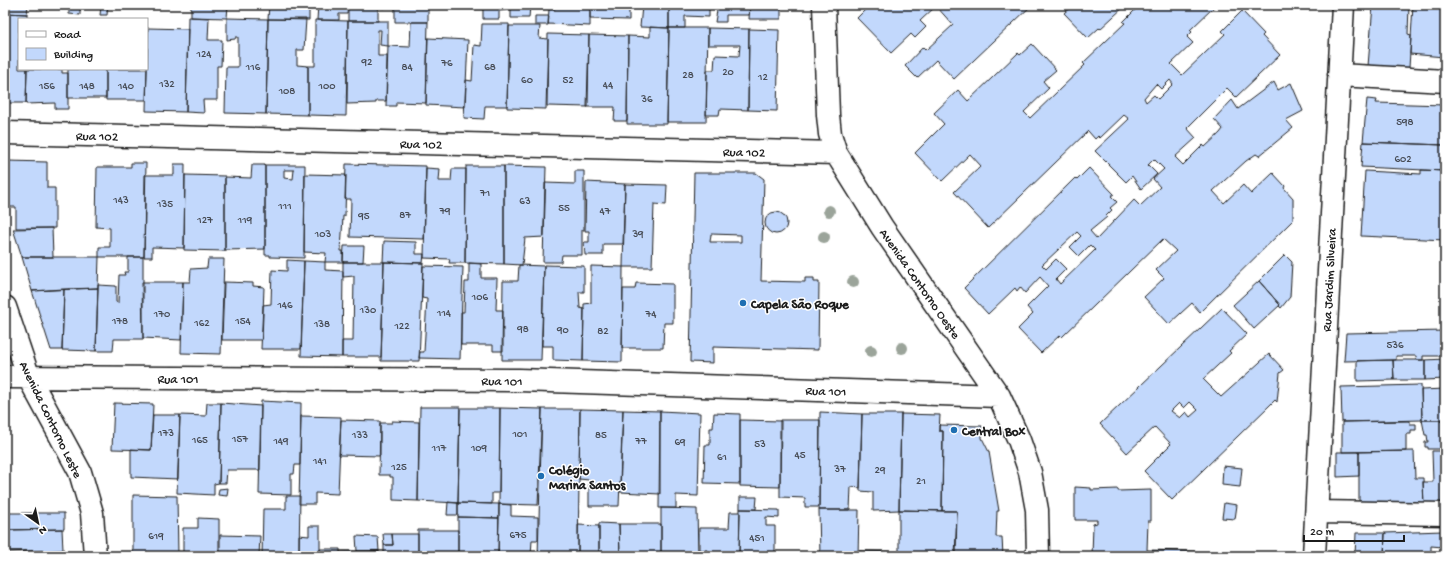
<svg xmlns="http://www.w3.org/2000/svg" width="1450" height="561" font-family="'Gochi Hand',sans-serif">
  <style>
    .building { fill: #c2d8fc; stroke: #1c1c1c; fill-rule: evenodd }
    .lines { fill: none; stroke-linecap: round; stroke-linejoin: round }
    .street-casing { stroke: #1c1c1c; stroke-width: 25 }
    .street { stroke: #fff; stroke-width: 22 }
    .tree { fill: #9ba49a }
    .poi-dot { fill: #1f6fb2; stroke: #fff; stroke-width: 1.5 }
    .labels { text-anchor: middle; stroke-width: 3; stroke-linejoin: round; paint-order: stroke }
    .number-label { font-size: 11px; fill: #464b54 }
    .street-label { font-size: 13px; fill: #1c1c1c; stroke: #fff }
    .poi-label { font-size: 13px; font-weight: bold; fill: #1c1c1c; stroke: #fff; text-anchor: start }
  </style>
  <rect width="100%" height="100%" fill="#fff"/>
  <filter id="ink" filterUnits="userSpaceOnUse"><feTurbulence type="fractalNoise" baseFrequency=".025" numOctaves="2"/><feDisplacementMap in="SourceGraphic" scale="8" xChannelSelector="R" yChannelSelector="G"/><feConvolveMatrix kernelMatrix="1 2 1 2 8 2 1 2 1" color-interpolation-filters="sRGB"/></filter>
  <g filter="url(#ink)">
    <path class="building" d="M5 5H28L27 14 5 13Z
      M69 5H108L107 15H100L101 6 80 5V15L69 14Z
      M191 5H228L227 18 191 17Z
      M269 5H309V20L268 19Z
      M318 5H348L347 14H339V20H317Z
      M348 5H384V8L378 7V21H348Z
      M395 5H428V22H395Z
      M467 5H509V10L499 11V19H483V9H467Z
      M511 5H532H530L529 18H511Z
      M555 5H590V26L548 24 549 9H555Z
      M590 5H629V20L590 19Z
      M629 5H669V28L640 27 642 6Z
      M669 5H709V17L685 16V28H669Z
      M718 5H750L749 15H726V22H715Z
      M750 5H781V19H749Z
      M870 5H1032L954 79 936 60 917 78 905 66 923 47 926 50 953 25 936 6 920 21 926 27 915 38 911 34 891 53 857 18Z
      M1073 5H1126L1100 29 1099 28 1088 38 1064 13Z
      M1140 5H1211L1214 7 1190 30 1192 32 1187 37 1193 43 1171 64 1182 75 1225 34 1222 31 1242 11 1264 34 1262 36 1280 55 1236 97 1227 88 1187 128 1196 138 1175 157 1183 165 1203 145 1205 147 1220 133 1223 129 1214 119 1232 100 1238 109 1274 82 1278 90 1291 83 1303 111 1286 120 1293 128 1259 156 1256 154 1246 161 1213 191 1224 203 1243 185 1251 194 1273 173 1285 186 1284 188 1293 198V220L1200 312 1192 303 1169 324 1144 297 1164 278 1156 270 1176 251 1163 239 1062 337 1060 335 1041 353 1018 329 1033 314 1027 307 1048 286 1040 277 1025 293 1020 287 1017 291 1015 288 988 314 964 288 1075 178 1077 180 1089 168 1114 194 1111 196 1117 202 1110 208 1112 210 1106 216 1107 217 1090 231 1097 239 1134 200 1140 206 1160 187 1153 179 1164 169 1154 159 1148 165 1157 174 1141 189 1132 176 1126 182 1095 151 1129 119 1124 115 1100 138 1098 136 1095 139 1088 131 988 228 954 192 981 166 970 154 942 181 915 153 944 124 934 113 958 90 968 101 1018 53 1020 55 1032 44 1056 70 1043 81 1049 88 1024 112 1030 118 1085 65 1083 63 1125 23 1123 22ZM1170 80 1173 84 1158 99 1154 95 1146 102 1144 98 1156 84 1161 89ZM1077 232 1081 236 1070 247 1079 256 1090 245 1095 250 1060 284 1056 279 1066 269 1056 259 1046 269 1042 265Z
      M1373 5H1409L1408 34 1411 35 1409 68 1368 66Z
      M1413 5H1445L1444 57 1410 54Z
      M5 13 27 14V19H19V69H27L26 103H5Z
      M535 16H549L548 25H535Z
      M188 17 209 18 208 40H222L221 66H217V100H203L204 113 186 112Z
      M227 18 268 19 266 114 225 113 226 67H238V37H236L235 39 227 40Z
      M268 19H306L304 50H297V65L308 66V115L266 114Z
      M315 20 348 21 346 116 308 115V66H315Z
      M348 21H388V46L380 45 381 30H378V56H387L386 101H376V103L347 104Z
      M411 22H428L426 103 396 102V106H386L388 46 410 47Z
      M482 24H509L507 106H485L484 119 464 118 466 80 472 81 474 45 481 46Z
      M509 26H540L539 38 548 39 546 109 507 108Z
      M650 27 669 28 667 124H627L628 36 650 37Z
      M148 28 188 29 186 112 146 111Z
      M669 28H708L706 122H667Z
      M708 28 749 29 748 110 720 109 719 115H706L707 70H714L715 55 739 56 740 45H708Z
      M749 29 779 30 777 111 748 110Z
      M548 34 589 35 588 107 547 106Z
      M589 35 628 36 627 121H614L615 107H587Z
      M428 38 468 40 465 107 426 105Z
      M27 69H62V73H68V109H55V103L26 104Z
      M68 69H106V98H68Z
      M106 69H147L146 100H106Z
      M1367 99 1377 100 1376 103 1445 105 1444 145 1363 142Z
      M1444 135 1445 171 1361 167 1363 142 1444 145Z
      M8 161 47 162V188H55V228H16V207H8Z
      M131 163H146L144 257H99V247H110V228L96 227 97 167H131Z
      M174 164H185L184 248 152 247V257H144L145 175H174Z
      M346 164 426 166 424 239 350 237 351 199H345Z
      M252 165H265V249L225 250V177L251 178Z
      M265 165H305L304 258 270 257V255H265ZM284 170H294L293 179 284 178Z
      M466 166H504V264L465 263Z
      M504 166 546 167 544 237 525 238 522 265 504 264Z
      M426 168 440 169 439 181H451L452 169H466L465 263H449L450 259 424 258Z
      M1421 170 1445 171V240L1361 236 1365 171 1421 174Z
      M575 171H584V230H582V255H562L561 262H543L545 183 575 184Z
      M694 173H756L764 179 761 281 805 282V278H814V282H819L818 350 713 347V363L690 362ZM711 234 741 235V242H710Z
      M305 174 346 175 345 216H343L341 251H343V262H325L326 253 304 252Z
      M185 175 225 176V251L184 250Z
      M586 182 625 184 623 244H603V255H585L584 242H589V231H585Z
      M625 184 667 185 666 205 654 204 652 267H623Z
      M765 223a11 11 0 1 1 22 0a11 11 0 1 1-22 0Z
      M52 228 53 257H22L13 229Z
      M384 241 416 242V254H424L423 263 383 262Z
      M344 246H364L363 262H343Z
      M1285 255 1292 262 1290 297 1281 308 1279 306 1280 305 1259 281Z
      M22 257H99L98 288 32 291Z
      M128 257H143V339H114L113 351H96L98 285 116 286V302L118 303 119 275H125L124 272H128Z
      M208 259H224L221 354 181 353 183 282H190L191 269 207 268Z
      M287 260 304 261 301 349H261L263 305 271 304 272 270 287 271Z
      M304 261 325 262V270L343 271 342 357 301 356Z
      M343 262H384L381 357H342V341H353L354 276 343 277Z
      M384 262 423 263 419 361H381Z
      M469 263 481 264V278H497L496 310H503V351H493V345H461V312H464L465 282H469Z
      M519 265 544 266 541 360H502L503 281H518Z
      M544 265 584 266V292H579L580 308 584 309 583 361 553 360V346H542Z
      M423 266 463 267 460 359 419 358 420 352H424L427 299 422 298Z
      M591 266 623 267 622 362 583 361 584 304 591 303Z
      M1259 281 1280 305 1254 329 1233 305Z
      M142 282H183L181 340 143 338Z
      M224 282 253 283V286L264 287 262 340H222Z
      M636 283 673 284V323H664L663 348H622L623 289H635Z
      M98 288 96 351 62 350 64 289Z
      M64 289 62 350H51L32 291Z
      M1222 308 1247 334 1229 351 1231 353 1203 379 1221 397 1269 354 1284 370 1280 373 1277 402 1275 400 1270 405 1172 500 1144 471 1171 444 1155 427 1127 453 1100 424ZM1190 402 1198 410 1190 417 1186 412 1180 418 1171 411 1179 403 1184 408Z
      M1445 331V356H1423V360H1417L1416 356H1396V360H1393L1344 361 1346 333Z
      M1445 359V379L1425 380V360Z
      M1393 360 1394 380 1357 381V361Z
      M1393 360H1425V380H1394Z
      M1421 385 1422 420 1342 422 1341 387Z
      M1445 389V420H1422L1421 390Z
      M261 401 301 403 300 465H295L294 474H291V495L259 494Z
      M114 403 153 404 151 450 112 449Z
      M207 403H221V405L219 483 214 484V495L177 493 180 415 206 416Z
      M221 403 261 406 260 470H227L226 483H219Z
      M420 407H460L458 503 418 501Z
      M460 408H500L499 493H492V504L458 503Z
      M500 408 542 409 538 505 499 504Z
      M542 409H580L578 556H538Z
      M580 409 623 410 619 506H589V480L579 479Z
      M623 410 660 411V494L620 492Z
      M660 411 700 413 698 496 676 495V508H659Z
      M820 412 862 414 860 488 851 487 850 510H819Z
      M714 413 740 414V484L704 483 705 445H710V428H713Z
      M862 414H901L899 510 873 511V492L860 491Z
      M901 414 940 415 939 431H943L942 511 899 510Z
      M153 415H180L178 479 131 477V449L151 450Z
      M301 416 341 417 338 494 315 493V504H299Z
      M341 420 380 421V456L339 455Z
      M740 420 781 421 780 487 740 486Z
      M780 420H820L819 507H805V498L780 497Z
      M1422 420H1445V449H1428V447H1425V442H1428L1427 435H1425Z
      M392 421 419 422 418 501 393 500V477H390V475H379L380 423H392Z
      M1410 421V424H1416V430H1411V434H1406V451L1342 452V422Z
      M939 425 982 426V438L989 452 999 511H997L996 537H1002L1003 556H955L957 511H942L943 431H939Z
      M1414 451 1415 478H1423L1424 507 1359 508V452Z
      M1432 451H1445V507H1424L1423 482H1433Z
      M1337 452H1359V476L1337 477Z
      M1223 466 1242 468 1240 487 1222 485Z
      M1075 487 1091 488V490L1118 489V491L1151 490V521H1148L1147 550 1215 552V556H1092L1093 524 1097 523V520H1075Z
      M228 488 227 496 218 495 219 489Z
      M133 495 177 496 178 556H133Z
      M286 496H300L299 556H262L263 509H286Z
      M740 497H757L756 509H740Z
      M448 502 458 503V515H447Z
      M458 503 499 504V518L458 517Z
      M1224 503 1237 505 1235 519 1222 518Z
      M499 504 511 505V516L538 517V540H532L531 556H498Z
      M661 508 697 509 698 556H661Z
      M740 509 779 510V518L766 517V526H775V556H739Z
      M819 510H859L858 556H820Z
      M899 510 957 511 956 556H899Z
      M730 512H740L739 556H707V550H699V528H729Z
      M5 513H64V529L5 530Z
      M458 517 499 518 498 556H458Z
      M198 518 219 519V556H183V528H198Z
      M599 523 619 524 620 556H599Z
      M619 524H661V556H620Z
      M578 525 599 526V556H578Z
      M309 526H320V556H299V535L309 536Z
      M62 529 63 550 5 552V530Z
      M418 530H458V556H418Z
      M1443 531V547L1431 546V556H1384L1385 533Z
      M1443 531H1445V556H1443Z
      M1356 533H1385L1384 556H1355Z
      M383 534H392L393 545H384Z
      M392 534H418V556H384V545H393Z
      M220 535 260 536 259 556H220Z
      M356 536 378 537 379 551H357Z
      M320 549H340V556H320Z
      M379 551V556H340V552Z
      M858 551 899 552V556H858Z
      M5 554H48V556H5Z"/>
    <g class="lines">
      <g class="street-casing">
        <path id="street" d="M824 5 828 115 830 134 836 153 882 227 999 396 1019 440 1030 472 1037 510 1038 556
          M1339 75 1445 81
          M5 133 836 153
          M5 307 29 378 80 472 92 513 95 556
          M5 377 519 380 999 396
          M1317 512 1445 514
          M1314 556 1343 5"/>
      </g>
      <use href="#street" class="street"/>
    </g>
    <g class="tree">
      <circle cx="829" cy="211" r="6"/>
      <circle cx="824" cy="237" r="6"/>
      <circle cx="853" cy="282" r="6"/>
      <circle cx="902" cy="348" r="6"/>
      <circle cx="871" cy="351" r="6"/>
    </g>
  </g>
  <g class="poi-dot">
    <circle cx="743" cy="303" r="4"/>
    <circle cx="954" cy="430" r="4"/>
    <circle cx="541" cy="476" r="4"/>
  </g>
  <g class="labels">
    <g class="number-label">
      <text x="204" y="57">124</text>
      <text x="367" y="65">92</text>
      <text x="447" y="66">76</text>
      <text x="253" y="70">116</text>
      <text x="407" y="70">84</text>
      <text x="490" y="70">68</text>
      <text x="728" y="75">20</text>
      <text x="688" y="78">28</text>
      <text x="763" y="80">12</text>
      <text x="527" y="83">60</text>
      <text x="568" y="83">52</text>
      <text x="167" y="87">132</text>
      <text x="608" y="88">44</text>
      <text x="47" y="89">156</text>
      <text x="87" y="89">148</text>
      <text x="126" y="89">140</text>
      <text x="327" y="89">100</text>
      <text x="287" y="94">108</text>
      <text x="647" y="102">36</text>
      <text x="1405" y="125">598</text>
      <text x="1403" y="162">602</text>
      <text x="485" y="196">71</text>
      <text x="121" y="203">143</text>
      <text x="525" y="204">63</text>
      <text x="165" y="207">135</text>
      <text x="285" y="209">111</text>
      <text x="564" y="211">55</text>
      <text x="445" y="214">79</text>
      <text x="605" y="214">47</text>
      <text x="405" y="218">87</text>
      <text x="364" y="219">95</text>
      <text x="205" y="223">127</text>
      <text x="245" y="223">119</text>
      <text x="323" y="237">103</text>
      <text x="638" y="237">39</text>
      <text x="480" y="300">106</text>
      <text x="285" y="308">146</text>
      <text x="368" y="313">130</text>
      <text x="444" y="316">114</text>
      <text x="162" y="317">170</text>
      <text x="651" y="317">74</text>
      <text x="120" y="324">178</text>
      <text x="243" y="324">154</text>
      <text x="202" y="326">162</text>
      <text x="322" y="327">138</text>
      <text x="402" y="329">122</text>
      <text x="523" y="332">98</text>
      <text x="563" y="333">90</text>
      <text x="603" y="334">82</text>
      <text x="1395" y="348">536</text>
      <text x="166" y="436">173</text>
      <text x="520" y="437">101</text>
      <text x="360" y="438">133</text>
      <text x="601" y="438">85</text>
      <text x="240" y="442">157</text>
      <text x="200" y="443">165</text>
      <text x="281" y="444">149</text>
      <text x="641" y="444">77</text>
      <text x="680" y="445">69</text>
      <text x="760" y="447">53</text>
      <text x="439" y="451">117</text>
      <text x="479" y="451">109</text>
      <text x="800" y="458">45</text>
      <text x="722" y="460">61</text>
      <text x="320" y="464">141</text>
      <text x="399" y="470">125</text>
      <text x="840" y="472">37</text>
      <text x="880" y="473">29</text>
      <text x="921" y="484">21</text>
      <text x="518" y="538">675</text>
      <text x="156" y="539">619</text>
      <text x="757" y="541">451</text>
    </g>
    <g class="street-label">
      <text transform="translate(97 135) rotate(1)" y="5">Rua 102</text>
      <text transform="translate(421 143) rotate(1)" y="5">Rua 102</text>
      <text transform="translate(744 151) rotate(1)" y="5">Rua 102</text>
      <text transform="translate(1328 280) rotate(-87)" y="5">Rua Jardim Silveira</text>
      <text transform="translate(921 283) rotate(55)" y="5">Avenida Contorno Oeste</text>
      <text x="178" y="383">Rua 101</text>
      <text transform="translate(502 380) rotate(1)" y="5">Rua 101</text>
      <text transform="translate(826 390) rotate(2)" y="5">Rua 101</text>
      <text transform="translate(52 419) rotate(64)" y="5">Avenida Contorno Leste</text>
    </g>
    <g class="poi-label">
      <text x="751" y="308">Capela São Roque</text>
      <text x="962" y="435">Central Box</text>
      <text x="549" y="474">Colégio<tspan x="549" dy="15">Marina Santos</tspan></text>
    </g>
  </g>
  <rect width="1450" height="561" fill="none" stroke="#fff" stroke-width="20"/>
  <rect x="10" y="10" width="1430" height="541" fill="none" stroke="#1c1c1c" stroke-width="1.5" filter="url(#ink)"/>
  <rect x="18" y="18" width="130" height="52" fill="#ffffff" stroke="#a4a4a4"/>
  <rect x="26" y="31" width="20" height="6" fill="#ffffff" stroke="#a4a4a4"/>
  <text x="54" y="38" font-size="12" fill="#1c1c1c">Road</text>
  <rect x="26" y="48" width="20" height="12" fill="#c2d8fc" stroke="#a4a4a4"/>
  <text x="54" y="58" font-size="12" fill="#1c1c1c">Building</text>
  <g transform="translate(38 523) rotate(147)" stroke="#ffffff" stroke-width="3" paint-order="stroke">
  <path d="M0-3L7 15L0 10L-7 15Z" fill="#1c1c1c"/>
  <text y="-6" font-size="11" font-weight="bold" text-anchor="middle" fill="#1c1c1c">N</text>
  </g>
  <path d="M1304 535v6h100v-6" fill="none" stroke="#1c1c1c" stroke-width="2"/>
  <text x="1310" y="535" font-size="12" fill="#1c1c1c" stroke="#ffffff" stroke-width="3" paint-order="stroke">20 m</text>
</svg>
